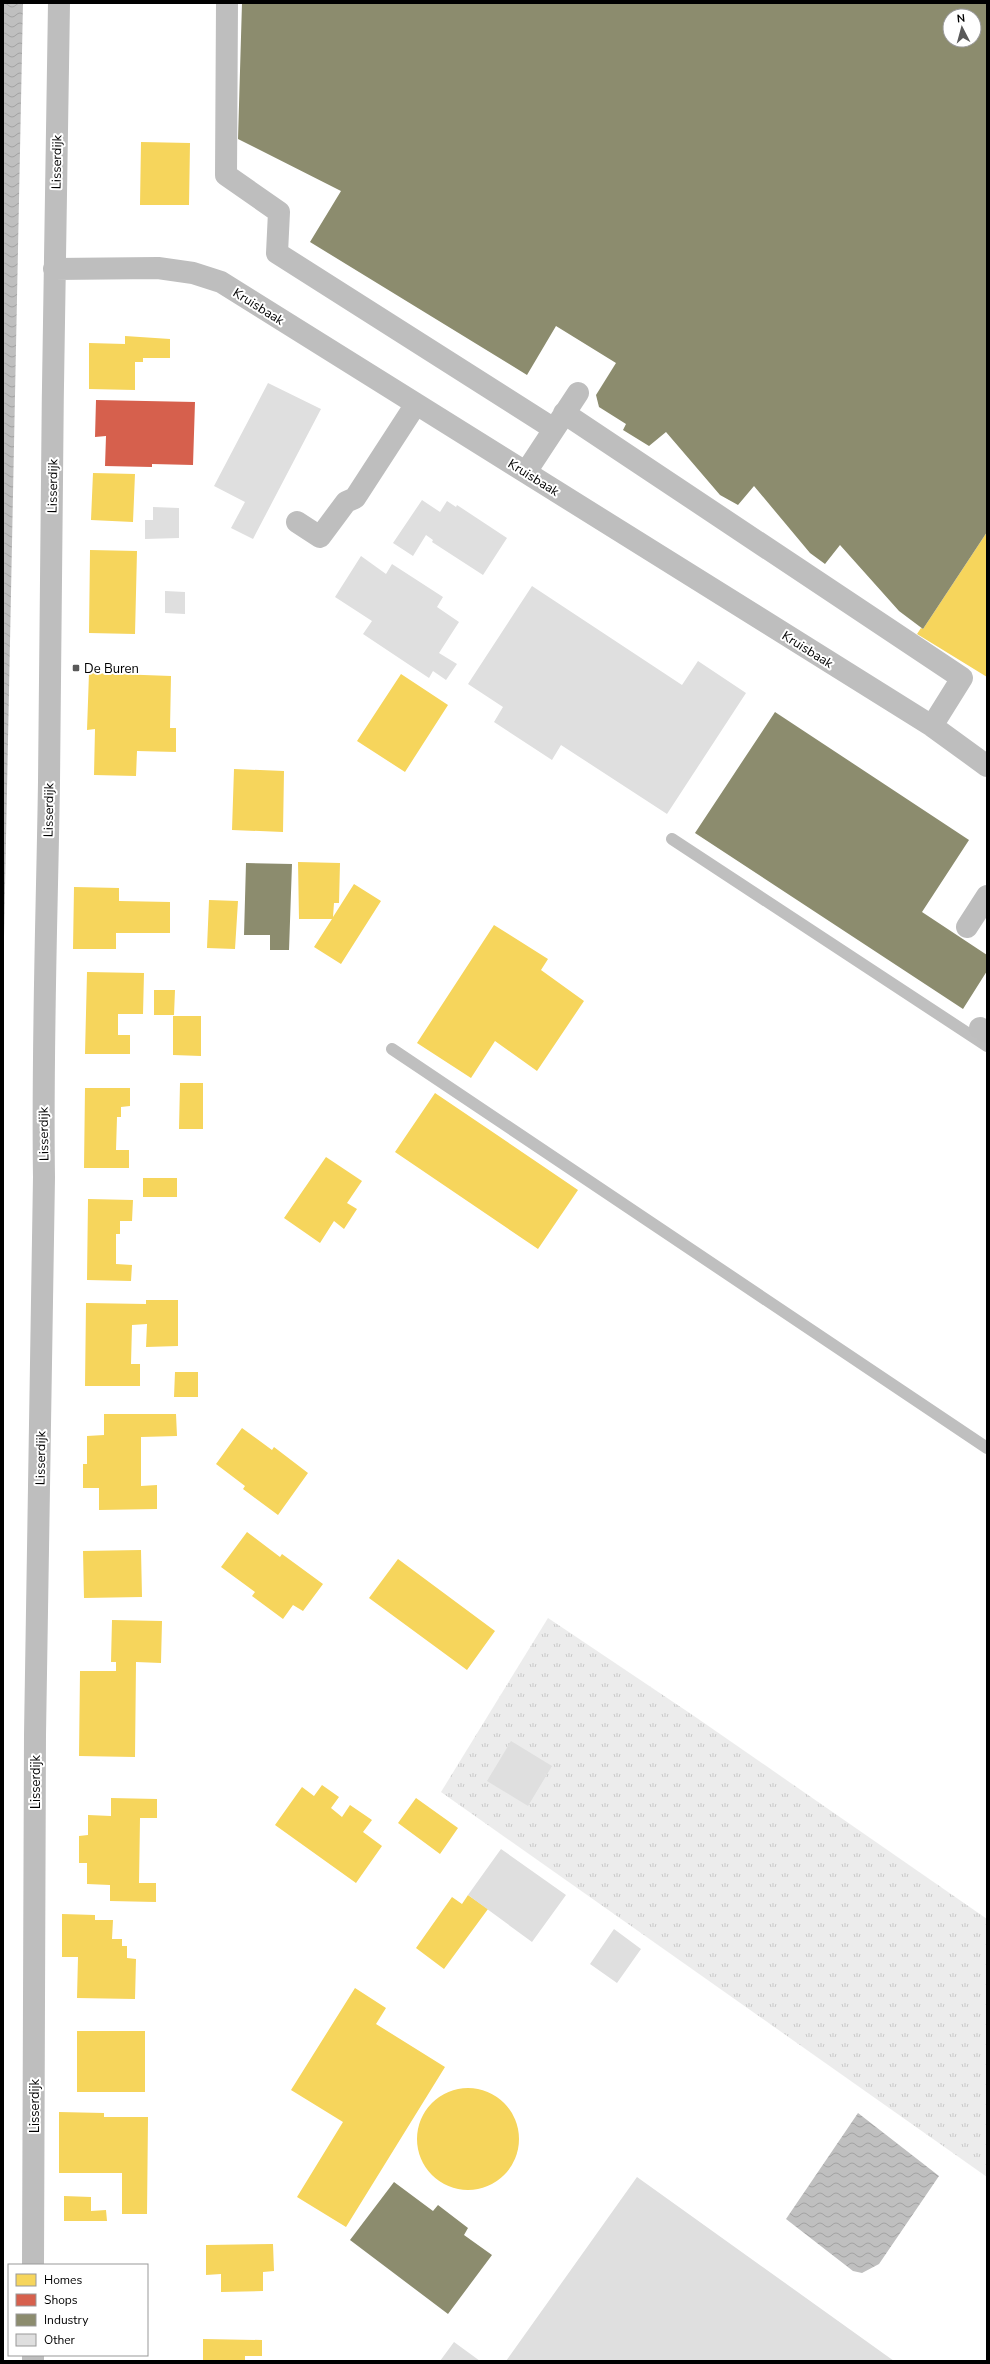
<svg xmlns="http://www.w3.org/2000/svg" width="990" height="2364" font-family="'Nunito Sans',sans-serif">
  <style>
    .grass { fill: url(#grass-tufts) }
    .water { fill: url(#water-waves) }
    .homes { fill: #f6d55c }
    .shops { fill: #d6604d }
    .industry { fill: #8c8c6e; fill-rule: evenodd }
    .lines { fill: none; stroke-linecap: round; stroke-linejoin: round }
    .stream { stroke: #bfbfbf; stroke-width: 12 }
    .building { fill: #dfdfdf }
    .minor { stroke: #bebebe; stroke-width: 22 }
    .poi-dot { fill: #595959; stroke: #fff; stroke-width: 1.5 }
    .labels { text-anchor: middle; stroke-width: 4; stroke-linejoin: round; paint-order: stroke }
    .street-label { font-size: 13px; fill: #000; stroke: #fff }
    .poi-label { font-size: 13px; fill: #000; stroke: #fff; text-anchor: start }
  </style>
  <defs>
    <pattern id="grass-tufts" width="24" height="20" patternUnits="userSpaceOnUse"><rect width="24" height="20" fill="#ececec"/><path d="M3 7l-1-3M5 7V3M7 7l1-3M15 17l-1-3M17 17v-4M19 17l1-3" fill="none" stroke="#c9c9c9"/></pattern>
    <pattern id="water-waves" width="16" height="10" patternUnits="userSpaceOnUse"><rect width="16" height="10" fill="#bfbfbf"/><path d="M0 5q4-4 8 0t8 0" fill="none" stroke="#a2a2a2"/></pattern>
  </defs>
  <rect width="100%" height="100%" fill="#fff"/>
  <path class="grass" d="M548 1618 694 1716 987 1919V2177L441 1792Z"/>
  <path class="water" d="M3 3H23L3 986Z
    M858 2113 939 2176 879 2264 862 2273 853 2271 786 2219Z"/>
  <path class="homes" d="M141 142 190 143 189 205H140Z
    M125 336 170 339V358H143V362H135V390L89 389V343L125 344Z
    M93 473 135 474 133 522 91 520Z
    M987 532V677L917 634 921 628 923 629Z
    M90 550 137 551 135 634 89 633Z
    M89 673 171 676 170 728H176V752L137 751 136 776 94 775 95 729 87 730Z
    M401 674 448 705 405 772 357 741Z
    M234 769 284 771 283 832 232 830Z
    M298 862 340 863 339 903H334L333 917 354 884 381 901 341 964 314 947 332 919H299Z
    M74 887 119 888V901L170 902V933H116V949H73Z
    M209 900 238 901 235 949 207 948Z
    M494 925 548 959 541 970 584 1001 537 1071 495 1041 471 1078 417 1043Z
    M87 972 144 973 143 1014H118V1035H130V1054H85Z
    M154 990H175L174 1015H154Z
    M173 1016H201V1056L173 1055Z
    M180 1083H203V1129H179Z
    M85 1088H130V1106L121 1107V1117H117L116 1150H129V1168H84Z
    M435 1093 578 1190 538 1249 395 1152Z
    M326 1157 362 1181 347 1203 357 1209 344 1229 334 1221 320 1243 284 1218Z
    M143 1178H177V1197H143Z
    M88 1199 133 1200 132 1221H120V1234H116V1264L132 1265 131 1281 87 1280Z
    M146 1300H178V1346L146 1347 147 1324 132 1325 131 1364H140V1386H85L86 1303 146 1304Z
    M175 1372H198V1397H174Z
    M104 1414H176L177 1436 141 1437V1486L157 1485V1509L99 1510V1488H83V1464H87V1436L104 1435Z
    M242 1428 272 1450 274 1447 308 1473 278 1515 243 1489 245 1486 216 1464Z
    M247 1532 280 1557 282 1554 323 1584 303 1611 293 1605 283 1619 252 1596 255 1592 221 1567Z
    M141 1550 142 1597 84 1598 83 1551Z
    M398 1559 495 1631 467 1670 369 1598Z
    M112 1620 162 1621 161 1663 136 1662 135 1757 79 1756 80 1671H116V1662H111Z
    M322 1785 339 1797 331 1808 342 1817 350 1805 372 1820 363 1832 382 1846 356 1883 275 1825 302 1787 314 1796Z
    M111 1798 157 1799V1818H140L139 1883H156V1902L110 1901V1885L87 1884V1863H79V1836L88 1835V1815L111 1816Z
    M416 1798 458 1828 440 1854 398 1823Z
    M468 1895 488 1909 444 1969 416 1948 452 1897 462 1904Z
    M62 1914 95 1915V1920H113L112 1939H122V1946H127V1958L136 1959 135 1999 77 1998 78 1957H62Z
    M355 1988 386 2008 376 2024 445 2067 346 2227 297 2197 343 2122 291 2090Z
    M77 2031H145V2092H77Z
    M417 2139a51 51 0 1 1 102 0a51 51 0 1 1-102 0Z
    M59 2112 104 2113V2117H148L147 2214H122V2173H59Z
    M64 2196 91 2197V2211L106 2210 107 2221H64Z
    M273 2244 274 2271 263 2272V2291L221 2292V2274L206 2275V2245Z
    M203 2339 262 2340V2356H245V2361H203Z"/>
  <path class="shops" d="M96 400 195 402 193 465 152 464V467L105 466 106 436 95 437Z"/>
  <path class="industry" d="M242 3H987V532L923 629 899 611 840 545 825 564 810 553 754 486 738 505 720 495 666 432 649 446 623 430 626 424 599 407 596 395 616 363 556 326 527 375 310 242 341 191 238 139ZM950 16H974V40H950Z
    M775 712 969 840 922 912 987 955V971L963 1009 695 833Z
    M246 863 292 864 289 950H270V935H244Z
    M394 2182 433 2211 438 2205 468 2228 464 2235 492 2255 448 2314 350 2240Z"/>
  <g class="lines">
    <path class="stream" d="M672 839 987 1046
      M392 1049 987 1448"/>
  </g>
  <path class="building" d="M268 383 321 409 253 539 231 528 245 502 214 486Z
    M422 500 440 512 447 501 456 507 457 505 507 538 483 575 432 542 433 540 426 535 413 556 393 543Z
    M153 507 179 508V538L145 539V520H153Z
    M361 556 386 574 392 564 443 597 437 607 459 622 439 653 457 664 446 680 433 671 429 678 363 634 372 621 335 597Z
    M532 586 682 685 698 661 746 693 667 814 561 745 552 760 494 722 503 707 468 684Z
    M165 591 185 592V614L165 613Z
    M511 1741 552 1766 528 1806 487 1781Z
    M501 1849 566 1895 532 1942 468 1895Z
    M614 1929 641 1949 617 1983 590 1964Z
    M637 2177 894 2361H506Z
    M454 2342 480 2361H440Z"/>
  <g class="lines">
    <path class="minor" d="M227 3 226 175 279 212 277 253 554 429
      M54 269 158 268 193 273 221 282 932 726 987 766
      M564 413 962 678 932 726
      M526 472 578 393
      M297 522 320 537 346 502 355 498 416 404
      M967 927 987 896
      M980 1028 987 1032
      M33 2265 35 1735 44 1177C42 1045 47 913 49 782 51 522 54 263 59 3
      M33 2361V2355"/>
  </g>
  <rect class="poi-dot" x="72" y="664" width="8" height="8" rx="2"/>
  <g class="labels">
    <g class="street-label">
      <text transform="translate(56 162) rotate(-89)" y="5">Lisserdijk</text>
      <text transform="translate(259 306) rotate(32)" y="5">Kruisbaak</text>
      <text transform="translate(534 477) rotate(32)" y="5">Kruisbaak</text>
      <text transform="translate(52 486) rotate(-89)" y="5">Lisserdijk</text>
      <text transform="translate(808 649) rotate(32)" y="5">Kruisbaak</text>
      <text transform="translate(48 810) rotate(-89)" y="5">Lisserdijk</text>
      <text transform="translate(43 1134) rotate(-91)" y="5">Lisserdijk</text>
      <text transform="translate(40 1458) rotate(-89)" y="5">Lisserdijk</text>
      <text transform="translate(35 1782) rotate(-90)" y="5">Lisserdijk</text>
      <text transform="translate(34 2106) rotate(-90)" y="5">Lisserdijk</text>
    </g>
    <g class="poi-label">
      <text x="84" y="673">De Buren</text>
    </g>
  </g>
  <rect width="990" height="2364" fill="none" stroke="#000000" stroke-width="8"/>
  <rect x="8" y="2264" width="140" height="92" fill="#ffffff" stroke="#999999"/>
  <rect x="16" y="2274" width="20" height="12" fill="#f6d55c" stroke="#999999"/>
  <text x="44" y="2284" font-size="12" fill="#000000">Homes</text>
  <rect x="16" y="2294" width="20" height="12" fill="#d6604d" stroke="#999999"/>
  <text x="44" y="2304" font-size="12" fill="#000000">Shops</text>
  <rect x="16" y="2314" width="20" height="12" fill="#8c8c6e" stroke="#999999"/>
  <text x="44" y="2324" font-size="12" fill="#000000">Industry</text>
  <rect x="16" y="2334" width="20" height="12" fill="#dfdfdf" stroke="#999999"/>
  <text x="44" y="2344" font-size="12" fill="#000000">Other</text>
  <g transform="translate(962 28) rotate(354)"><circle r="19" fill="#ffffff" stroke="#999999"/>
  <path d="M0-3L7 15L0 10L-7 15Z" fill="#595959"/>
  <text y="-6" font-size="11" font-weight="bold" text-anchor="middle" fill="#000000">N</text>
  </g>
</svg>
